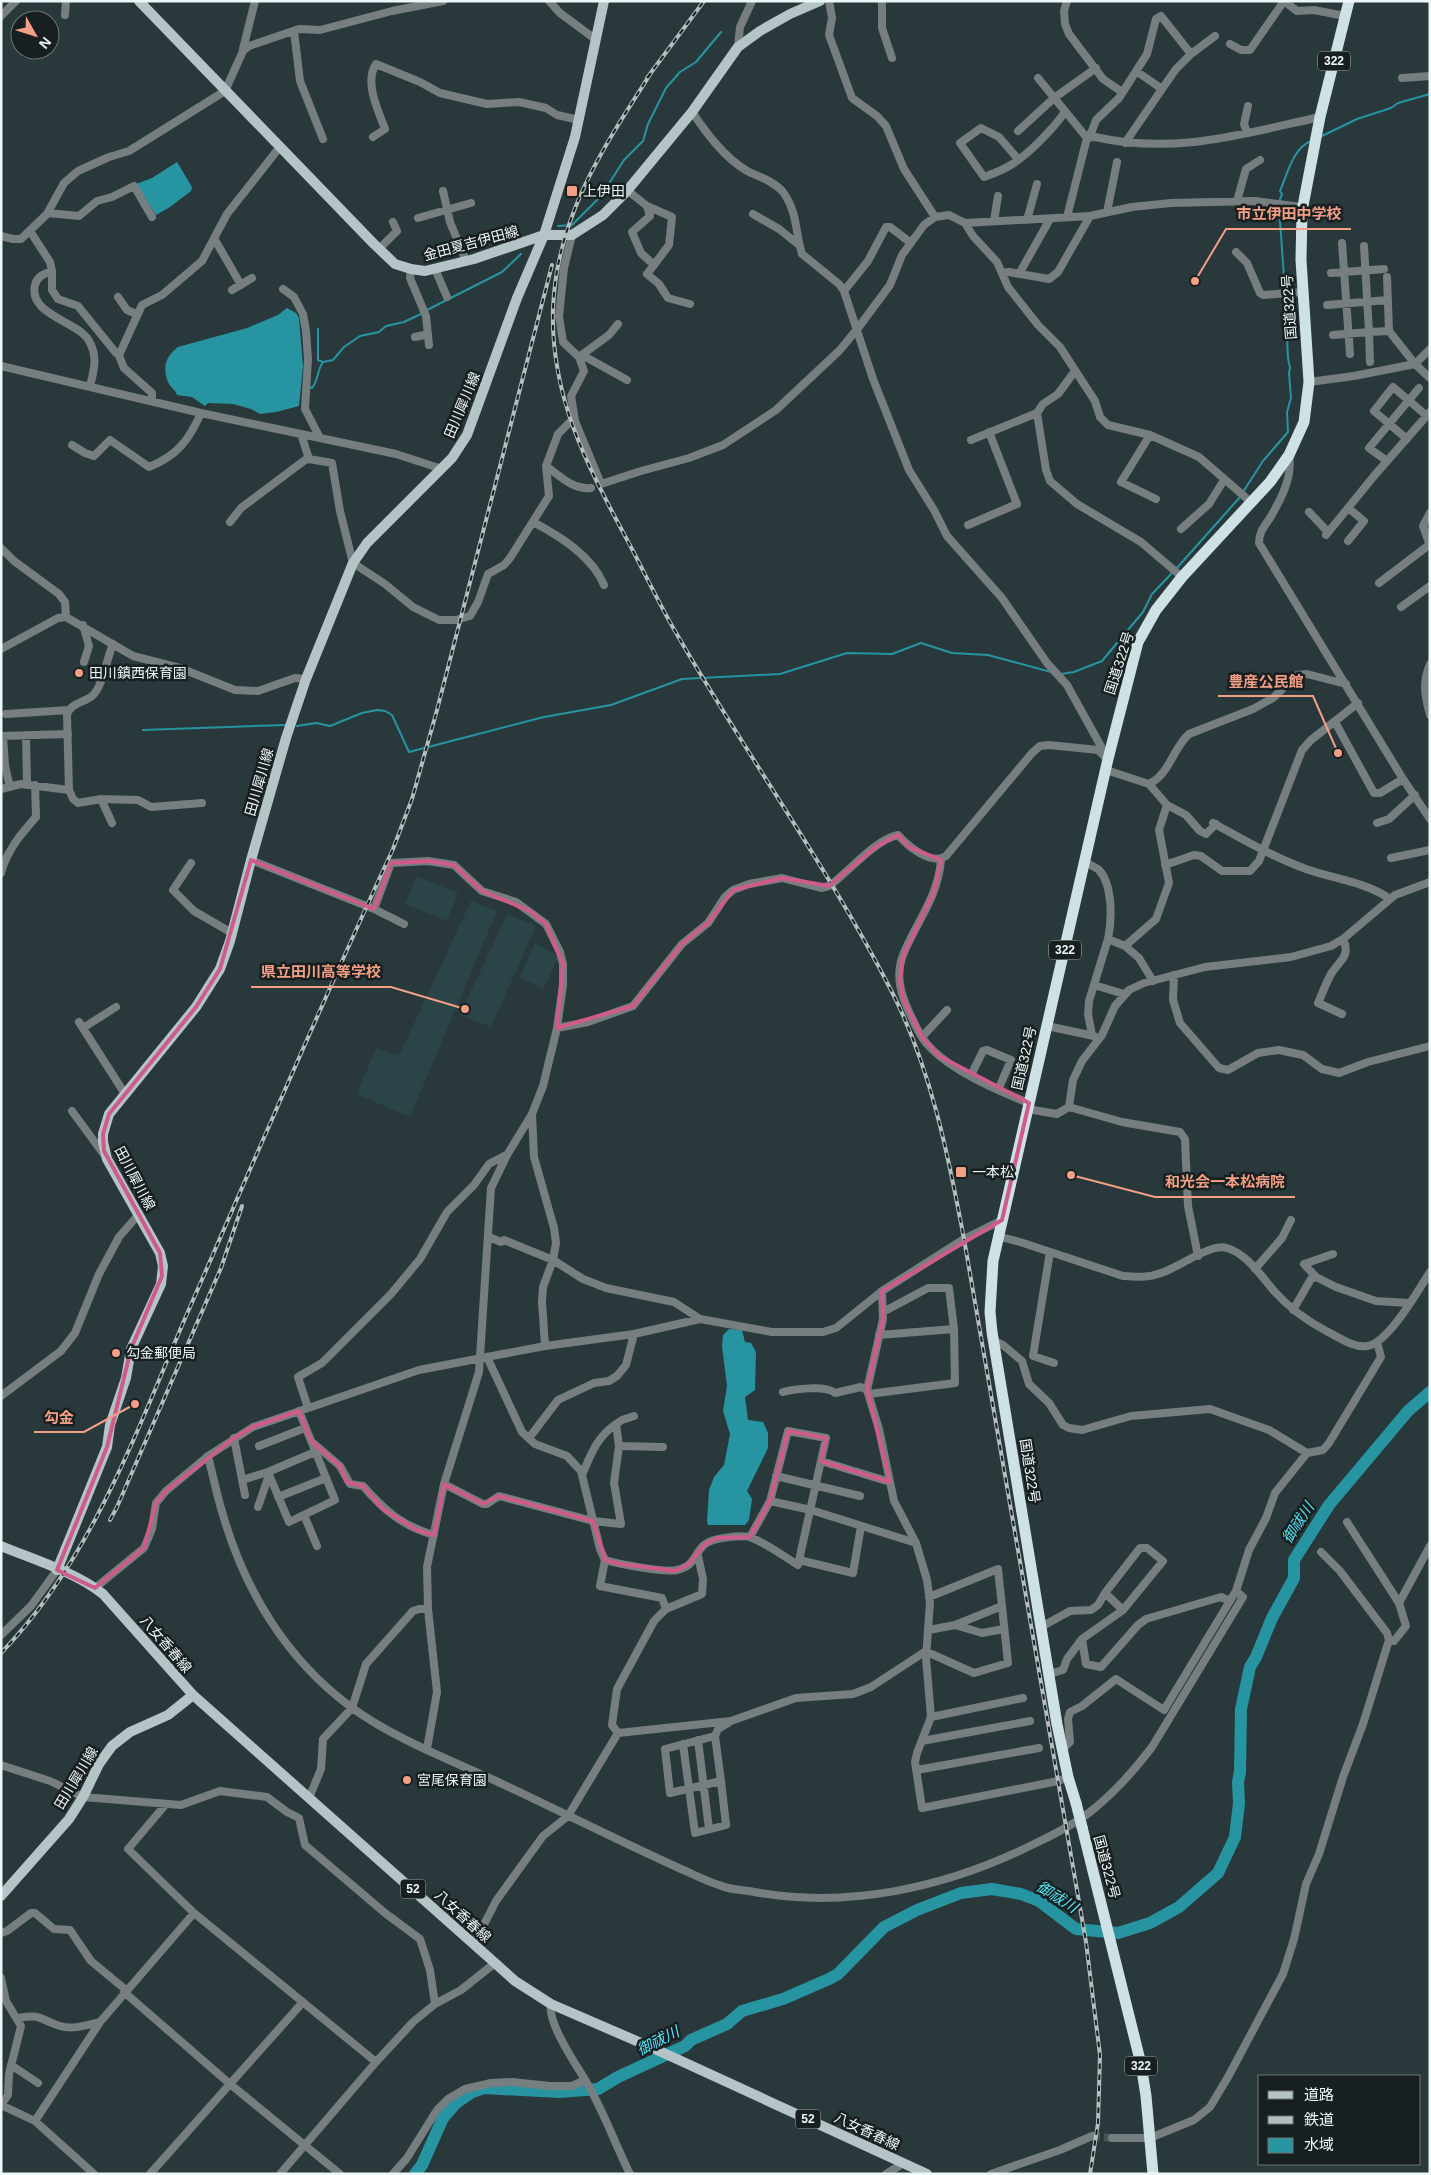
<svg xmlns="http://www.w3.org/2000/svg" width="1431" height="2175" font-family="Arial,'Noto Sans JP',sans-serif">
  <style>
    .built { fill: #2b4448 }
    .water { fill: #2794a2 }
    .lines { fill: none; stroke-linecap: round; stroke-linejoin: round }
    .stream { stroke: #2794a2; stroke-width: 2 }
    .river { stroke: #2794a2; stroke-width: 12 }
    .minor-tunnel { stroke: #465657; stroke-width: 8; stroke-dasharray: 8 4; stroke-linecap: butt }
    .minor { stroke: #767e7f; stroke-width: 8 }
    .major { stroke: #b5c5c7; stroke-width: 10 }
    .highway { stroke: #cee1e4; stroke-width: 11 }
    .rail-casing { stroke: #b3bec0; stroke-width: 4 }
    .rail { stroke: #181f20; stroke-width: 2; stroke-dasharray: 5.5; stroke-linecap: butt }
    .highway-bridge { stroke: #cee1e4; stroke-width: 11 }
    .marked { fill: none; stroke: #cf5b8a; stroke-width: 4; stroke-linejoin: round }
    .poi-dot { fill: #f39f85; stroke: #181f20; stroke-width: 2 }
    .labels { text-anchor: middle; stroke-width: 5; stroke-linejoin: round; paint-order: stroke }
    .shield { fill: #181f20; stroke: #adb6b7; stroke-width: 1 }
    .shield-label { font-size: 12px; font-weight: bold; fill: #edf7f8 }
    .poi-label { font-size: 14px; fill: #edf7f8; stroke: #181f20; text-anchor: start }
    .street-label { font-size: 14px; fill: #edf7f8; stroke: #181f20 }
    .water-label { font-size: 15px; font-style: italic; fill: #57eafe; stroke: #181f20 }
    .leader { fill: none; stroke: #f39f85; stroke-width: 2 }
    .callout-dot { fill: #f39f85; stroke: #181f20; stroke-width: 2 }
    .callout-label { font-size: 15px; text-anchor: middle; font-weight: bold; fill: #f39f85; stroke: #181f20; stroke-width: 5; stroke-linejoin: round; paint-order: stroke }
  </style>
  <rect width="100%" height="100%" fill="#29393b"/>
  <path class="built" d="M416 876 458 893 447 921 405 904Z
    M471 901 497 911 410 1117 357 1094 376 1048 399 1056Z
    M507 914 536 926 491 1027 460 1015Z
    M535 943 559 956 543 989 520 977Z"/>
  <path class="water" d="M177 162 192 187 191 191 170 207 156 215 136 184 152 178Z
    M287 308 296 313 299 318 303 366 299 406 276 412 260 414 251 409 233 404 208 403 205 406 192 397 177 395C175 389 170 387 168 382 162 367 166 356 178 347L247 328 278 315Z
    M729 1329 742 1330 745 1342 751 1343 756 1352 755 1390 745 1397 748 1420 763 1422 768 1433V1448L747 1491 752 1499 749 1520 745 1525H708L707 1521 709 1490 714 1477 724 1465 730 1434 723 1411 727 1386 722 1346 723 1335Z"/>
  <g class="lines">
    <path class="stream" d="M1322 136 1357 119 1391 108 1398 103 1430 94
      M1279 202 1282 194 1280 191C1287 175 1293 148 1311 141
      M1279 207 1285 291
      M558 226 572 225 601 196 624 160 643 141 648 124 666 88 680 72 696 62 721 32
      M427 310 502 272 521 254
      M318 329V360L323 362
      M309 387 312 388C318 382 317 370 323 362L333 360 344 347 360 336 379 332 386 326 404 322 423 313
      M1243 492 1263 461 1288 432 1287 412 1291 398 1289 373 1290 368 1288 358 1285 296
      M1176 569 1241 496
      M1061 674 1074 672 1102 661 1143 612 1152 594 1173 572
      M297 726 316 723 330 726 362 713 377 710 385 711 392 715 409 752 544 717 611 705 682 679 780 674 847 653 892 654 921 643 952 653 988 655 1051 672
      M143 730 285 725"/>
    <path class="river" d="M415 2174 422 2165 443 2118 456 2103 472 2092 484 2088 559 2092 598 2089 618 2077 685 2046 691 2040 727 2024 742 2011 783 1999 829 1979 838 1974 884 1927 917 1910 961 1893 992 1889 1021 1894 1039 1901 1076 1929 1118 1933 1150 1923 1179 1907 1218 1873 1235 1837 1239 1803 1238 1782 1240 1772 1241 1709 1250 1667 1256 1657 1272 1618 1294 1578V1560L1329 1505 1408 1411 1430 1392"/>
    <path class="minor-tunnel" d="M1092 2136 1112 2138"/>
    <path class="minor" d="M549 1 560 13 595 39
      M829 1 832 18 829 35 852 98 877 116 886 126 904 169 935 217
      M882 1V28L892 58
      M1067 1 1064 11 1065 24 1069 34 1103 79 1122 92
      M1284 1 1297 11 1314 10 1345 16
      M65 15 66 1
      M1 16 16 1
      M294 31 300 81 323 139
      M1230 44 1241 50H1250L1284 1
      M738 47 740 27 752 1
      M243 49 255 1
      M1136 71 1162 89 1176 69 1191 54
      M1038 78 1087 138
      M1402 78 1430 76
      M692 112C707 134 724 157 747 171 759 177 774 181 783 192 798 213 795 232 802 254L839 284 844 291 873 379 909 470 934 510 947 536 1002 598 1047 663 1067 685 1108 759
      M1018 131 1054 98 1096 68
      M1247 133 1244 124 1248 106
      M373 137 385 129C378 110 364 82 376 64L420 82 440 93 487 104 519 102 546 108 557 115 579 120
      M1087 138 1095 137C1175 155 1242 134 1320 117
      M1125 143 1162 89
      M1018 159 999 137 981 128 960 143 984 177C992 174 1001 171 1009 166 1026 157 1053 129 1065 112
      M627 190 647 206 650 216 632 232 641 253 654 265 669 245 672 217 647 206
      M443 191 450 222 466 261
      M1237 201 1246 169 1260 160
      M1107 212 1117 162
      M48 213 79 216 97 201 112 197 134 186 152 217
      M753 214 779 229 799 245
      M1090 216 1132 207 1171 203 1255 201 1302 207
      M1067 217 1087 138 1092 131 1096 120 1119 98 1147 54 1156 19 1161 16 1191 54 1215 36
      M418 218 471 203
      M1027 220 1037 184
      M994 221 998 196
      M965 223 973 236 997 262 1008 287 1038 325 1060 347 1095 401 1100 417 1108 425 1150 435 1199 457 1252 503
      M30 231 50 262 52 271V290L58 299 78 306 116 353H120L142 305 162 295 202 261 227 214 279 148
      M1 236 13 239H21L47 214 64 183 78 171 109 157 129 151 225 91 243 51 249 46 299 29 320 30 392 11 443 1
      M215 240 241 285
      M1342 243 1350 354
      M1364 246 1369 332 1389 331
      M379 249 397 231 393 222
      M1236 252 1247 263 1260 293 1263 295 1303 292
      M654 265 647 274 659 284 668 298 690 304
      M411 269 410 278 426 316 429 345
      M435 269 447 297
      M52 271C44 274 37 276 35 285 28 315 78 321 89 341 98 356 94 371 90 386
      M1331 273 1384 269
      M1019 274 1050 219
      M1387 277 1389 331 1415 364 1430 378
      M283 289 294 297 303 314 306 331 308 359 305 409 320 438
      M232 290 252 278
      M844 291 868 261 886 227H890L911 243
      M118 297 127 310 136 314
      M1327 305 1388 300
      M1333 335 1369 332 1370 362
      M415 337 428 334
      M118 353 124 368 152 393V401
      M582 355 627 380
      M579 357 609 335 618 324
      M1 366 201 413 396 454 442 469
      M1075 371 1058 394 1043 404 1037 413 1046 470 1050 481 1077 504 1141 542 1182 577
      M1309 382 1354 376 1415 364 1430 349
      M575 421 601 484 641 471 689 458 723 445 776 410 840 350 858 328 890 285 902 255 924 225 935 217 949 215 965 223 1090 216 1058 272 1049 279 1009 272 1002 273
      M301 434 309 459 332 463 340 511 353 563 385 584 413 607 439 620H456L470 616 478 602 488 574 504 565 510 558 549 496 546 466 558 434 570 422 575 421 571 396 584 371 579 357 563 342 559 316 564 268 572 235
      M1150 435 1121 482 1156 499
      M1407 439 1374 411 1393 387 1427 416
      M971 440 1037 413
      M72 445 85 453 94 456 110 440 149 467C177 456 189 440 201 413
      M1289 455C1293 477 1281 499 1270 518 1264 527 1259 532 1259 543L1403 779 1430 819
      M1387 461 1369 448 1419 388
      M546 466C560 476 573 490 591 488
      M1348 508 1364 521 1348 541
      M1309 512 1328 532
      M1430 513 1423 526 1430 546
      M230 522 241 508 305 460 309 459
      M533 522C560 536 592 556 604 585
      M968 525 1017 504 989 432
      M1181 529 1209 504 1224 480
      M1326 535 1374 476 1430 412
      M1 548 14 561 59 594 65 602 66 617
      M1379 583 1429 545
      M1401 607 1430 586
      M83 625 89 646 84 662
      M113 644C107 657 103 687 92 696 84 703 72 702 67 714L69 790 73 799 78 803 101 799 138 800 151 807 202 803
      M1 649 58 618 66 617 133 656 180 668 235 690 258 691 295 678 306 679
      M1430 664C1422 682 1425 697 1430 715
      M6 714 69 710
      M1335 722 1374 793H1380L1403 779
      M26 735 27 785
      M1 736 68 734
      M3 736 5 766 10 787
      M1106 770 1149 784C1170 774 1173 748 1189 734L1253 709 1273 698 1297 675 1307 674 1346 684
      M1149 784 1167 805 1159 830 1169 883 1156 919 1125 946 1139 958 1153 981
      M1 789 21 784 69 790
      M101 799 112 823
      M1167 805 1186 815 1200 831 1206 834 1216 824
      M1213 823C1244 840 1273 857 1306 869 1334 879 1366 882 1390 899
      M1377 823 1389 819 1415 795
      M1391 858 1430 850
      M251 860 374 909 404 924
      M941 860C938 898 916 922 903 955 895 976 901 995 910 1014 915 1024 919 1035 927 1044 948 1069 998 1091 1029 1103
      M1085 862C1090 865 1095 867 1099 870 1113 885 1112 920 1108 939
      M191 863 173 890 194 911 232 933
      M1165 865 1194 855 1201 856 1222 871H1250L1259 861 1302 750 1311 740 1358 703
      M1 873C7 850 21 834 36 817L35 785
      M374 909 391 863 428 861 454 865 482 891 516 902 546 924 560 952 563 964V985L557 1028 543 1086 532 1114 507 1155 491 1188 479 1372 444 1484 427 1567 428 1609 437 1692 427 1749
      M1174 975 1173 1000 1180 1023 1219 1068 1228 1070 1258 1053 1279 1050 1303 1055 1322 1069 1339 1073 1368 1062 1430 1046
      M1094 985 1124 994
      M1342 1014 1318 1003C1322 994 1326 983 1331 974 1340 960 1351 956 1343 939
      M79 1022 125 1094
      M1047 1026 1094 1036
      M83 1028 116 1007
      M557 1028 588 1022 633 1006 682 944 708 923 725 897 733 890 749 884 782 878 821 888 829 886C849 872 874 840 898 835 908 846 931 866 946 856L1032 753 1040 746 1049 745 1098 750 1104 756
      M1092 1035 1088 1014 1089 1001 1108 939 1125 946
      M922 1037 947 1010
      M971 1075 983 1051 987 1050 1011 1060 998 1090
      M1069 1107 1073 1080 1082 1061 1102 1035 1115 1006 1129 990 1144 983 1205 967 1291 957 1331 946 1343 939 1395 895 1430 882
      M1027 1109 1057 1114 1069 1107 1122 1122 1180 1132 1185 1139 1188 1206 1198 1256
      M72 1111 105 1156
      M532 1114 534 1157 554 1228 556 1243 553 1260 543 1287 542 1302 545 1346
      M997 1236 1020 1242 1123 1276C1136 1277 1148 1278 1161 1273 1178 1268 1210 1243 1227 1248 1246 1253 1262 1277 1274 1291 1290 1309 1307 1321 1328 1332 1340 1338 1354 1348 1367 1346 1388 1344 1419 1289 1430 1272
      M489 1237 501 1242 504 1240 553 1260 583 1279 606 1288 674 1302 700 1319 772 1332H823L836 1328 882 1291 964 1239 1002 1220
      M1050 1252 1033 1356 1054 1363
      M1255 1269 1282 1238 1291 1220
      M1316 1277 1304 1264 1333 1254
      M882 1291 883 1319 867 1390 879 1429 894 1501 916 1543 927 1580 930 1602 926 1658 931 1717 917 1753 915 1762 922 1808 1058 1781 1068 1777
      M1293 1310 1311 1279 1316 1277 1336 1287 1376 1301 1409 1303
      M879 1335 954 1329
      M994 1341 1003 1345 1022 1361 1029 1384 1049 1403 1063 1425 1069 1428 1082 1430 1131 1416 1210 1409 1269 1430 1307 1453
      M487 1357 522 1432 535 1444 567 1456 581 1471 600 1549 605 1560C618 1564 665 1573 677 1570 695 1566 694 1554 704 1545 711 1538 743 1534 752 1538 768 1544 783 1556 798 1565L826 1438 788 1431 770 1501 750 1537
      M783 1392C794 1389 826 1385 835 1393L861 1387 867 1390
      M869 1394 955 1383 954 1329 949 1288H928L883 1312
      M1 1396 61 1351 75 1333 99 1274 119 1237 139 1214
      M308 1408 298 1377 322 1363 391 1294 420 1259 447 1212 474 1185 489 1164 506 1155
      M299 1411 335 1500 289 1522 268 1472 315 1452
      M234 1438 245 1495
      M529 1438 558 1400 594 1383 609 1381 617 1376 626 1365 634 1334
      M312 1442 340 1466 350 1484 363 1486C384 1510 402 1526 434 1535
      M259 1446 305 1428
      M619 1446 663 1447
      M208 1456C213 1476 217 1496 223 1515 245 1591 287 1660 351 1707 391 1737 450 1760 496 1781 558 1810 619 1841 681 1869 693 1874 706 1881 719 1885 728 1889 739 1890 749 1891 846 1910 946 1888 1034 1844 1053 1835 1073 1825 1090 1812 1114 1793 1134 1771 1152 1747L1243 1597 1236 1591
      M821 1461 890 1482
      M582 1475C591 1454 597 1437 616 1424
      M776 1476 860 1496
      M242 1480 268 1472
      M444 1484 483 1504H487L499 1496 593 1521 621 1524 614 1483 619 1446 616 1424 622 1420 634 1416
      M278 1497 326 1478
      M770 1501 811 1510 916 1543
      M258 1507 269 1475
      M304 1515 317 1546
      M1347 1522 1399 1603 1406 1626 1394 1641 1389 1640
      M605 1560 600 1586 662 1598 666 1609
      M799 1560 853 1573 861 1526
      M95 1588 144 1548 152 1529 156 1503 166 1491 208 1456 253 1427 419 1370 545 1346 634 1334 700 1319
      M1105 1593 1123 1610
      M1399 1603 1430 1546
      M955 1625 982 1633 1004 1629
      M1041 1627 1070 1611 1091 1610 1098 1605 1105 1593 1140 1548H1147L1163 1561 1123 1610 1082 1639
      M929 1630 955 1625 1002 1606
      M1 1635 31 1606 57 1570
      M927 1652 974 1673 1008 1663 998 1569 929 1597
      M1049 1674 1063 1670 1067 1659 1082 1639 1086 1664 1101 1667 1138 1625 1146 1619 1221 1597 1230 1601
      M931 1717 1023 1698
      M618 1733 612 1725 617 1689 654 1621 666 1609 702 1594 703 1579 698 1556
      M715 1736 721 1781 670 1793 665 1749 715 1736 718 1729 728 1723
      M698 1740 709 1829
      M922 1741 1030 1721
      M683 1744 695 1833 726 1825 721 1781
      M1062 1750 1070 1742 1068 1719 1070 1712 1082 1706 1116 1679 1164 1710 1236 1591 1249 1550 1266 1518 1275 1493 1307 1453 1323 1450 1329 1443 1381 1357 1377 1342
      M1 1765 50 1781 83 1797 181 1805 220 1791 267 1797 287 1812 299 1818 305 1845 385 1913 420 1939 430 1970 435 2004
      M917 1770 1039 1748
      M309 1798 321 1769 323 1739 352 1708 366 1664 413 1611 419 1609H428
      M166 1804 128 1849 194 1913 376 2062
      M1 1933 7 1931 31 1913H35L54 1929 70 1930 91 1961 126 1990
      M474 1944 496 1901 543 1836 568 1816 618 1733 731 1721 796 1698 853 1694 871 1687 926 1651
      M1 1978 6 2001 21 2026 9 2074 8 2095 1 2105
      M124 1992 230 2084 340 2174
      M551 2004C547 2023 577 2066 587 2083 604 2112 615 2144 630 2174
      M18 2018C44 2014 38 2019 60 2026 73 2030 87 2025 100 2022
      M11 2065 38 2083
      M1 2105 35 2121 94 2174
      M35 2121 100 2022 194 1913
      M1112 2138H1150L1194 2120 1210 2107 1228 2077 1283 1974 1294 1939 1306 1884 1319 1854 1343 1777 1363 1724 1389 1640 1387 1633 1340 1571 1321 1552
      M150 2174 303 2002
      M280 2174 376 2062 413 2022 435 2004 461 1990 495 1963
      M393 2174 407 2158 437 2110 448 2099 465 2089 491 2083 512 2082 550 2086H572L585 2080
      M886 2174 899 2166 900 2161
      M991 2174 1060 2150 1092 2136"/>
    <path class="major" d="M139 1 374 244 395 264 411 269 425 271 474 259 544 235H572L603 215 626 192 692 112 738 47 760 31 790 14 820 1
      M1 1546C35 1560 75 1572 103 1594L193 1695 495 1963 515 1981 551 2004 655 2049 927 2174
      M57 1570 107 1447 110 1425 126 1378 131 1349 161 1284 163 1266 160 1253 107 1159 103 1142V1134L109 1114 196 1007 220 969 230 941 251 860 286 738 306 679 353 563 367 543 452 458 467 435 517 298 544 235 575 137 604 1
      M1 1896 69 1819 83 1797 99 1764 112 1746 130 1732 168 1715 193 1695"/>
    <path class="highway" d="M1076 1803 1068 1777 1057 1724 992 1332 990 1312 993 1261 1108 759 1138 642 1156 610 1182 577 1270 482 1289 455 1304 422 1309 382 1301 260 1302 211 1320 117 1349 1
      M1082 1827 1141 2064 1146 2096 1153 2174"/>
    <g class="rail-casing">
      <path id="rail" d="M651 73C603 148 557 216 553 308 550 401 591 472 633 551 647 578 660 605 675 631 745 753 828 867 892 992 931 1069 948 1154 964 1239L1086 1942 1100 2055 1098 2123 1090 2174
        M647 78 704 1
        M110 1520 117 1507 221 1268 242 1206
        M1 1653C94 1557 138 1426 190 1307 257 1154 323 1000 393 849L412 799 437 710 552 265"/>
    </g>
    <use href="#rail" class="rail"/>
    <path class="highway-bridge" d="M1076 1803 1082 1827"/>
  </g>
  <path class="marked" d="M898 835 909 847 941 860 934 892 903 956 900 980 903 999 922 1037 939 1056 1029 1103 1002 1220 882 1291 883 1319 867 1389 890 1482 821 1461 826 1438 788 1431 770 1501 750 1537 717 1538 704 1545 689 1564 676 1571 620 1564 605 1560 593 1521 499 1496 483 1504 444 1484 434 1535 417 1530 383 1509 363 1486 347 1482 340 1466 311 1441 299 1411 253 1427 234 1438 166 1491 156 1503 144 1548 95 1588 57 1570 107 1447 131 1349 162 1276 160 1253 104 1151 103 1134 109 1114 196 1007 220 969 251 860 374 909 391 863 428 861 454 865 482 891 530 911 546 924 563 964 557 1028 633 1006 682 944 708 923 733 890 782 878 829 886 877 846Z"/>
  <g class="poi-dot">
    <rect x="566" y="185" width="12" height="12" rx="2.5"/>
    <circle cx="79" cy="673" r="5"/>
    <rect x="955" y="1166" width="12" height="12" rx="2.5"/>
    <circle cx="116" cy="1353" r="5"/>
    <circle cx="407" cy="1780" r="5"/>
  </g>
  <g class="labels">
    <g class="shield">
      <rect x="1318" y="51.5" width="32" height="19" rx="4"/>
      <rect x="1049" y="940.5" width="32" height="19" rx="4"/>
      <rect x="400.5" y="1879.5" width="25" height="19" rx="4"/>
      <rect x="1125" y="2056.5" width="32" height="19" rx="4"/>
      <rect x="795.5" y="2109.5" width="25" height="19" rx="4"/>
    </g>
    <g class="shield-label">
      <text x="1334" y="65">322</text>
      <text x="1065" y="954">322</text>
      <text x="413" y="1893">52</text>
      <text x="1141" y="2070">322</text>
      <text x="808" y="2123">52</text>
    </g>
    <g class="poi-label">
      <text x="583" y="196">上伊田</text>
      <text x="89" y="678">田川鎮西保育園</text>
      <text x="972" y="1177">一本松</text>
      <text x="126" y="1358">勾金郵便局</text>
      <text x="417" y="1785">宮尾保育園</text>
    </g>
    <g class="street-label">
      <text transform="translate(471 243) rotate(-15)" y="5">金田夏吉伊田線</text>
      <text transform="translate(1289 307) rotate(-94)" y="5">国道322号</text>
      <text transform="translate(462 405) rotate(-67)" y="5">田川犀川線</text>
      <text transform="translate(1119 663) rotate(-72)" y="5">国道322号</text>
      <text transform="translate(259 782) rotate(-74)" y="5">田川犀川線</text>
      <text transform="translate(1024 1058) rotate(-77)" y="5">国道322号</text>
      <text transform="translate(135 1178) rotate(62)" y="5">田川犀川線</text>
      <text transform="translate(1030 1471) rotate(81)" y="5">国道322号</text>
      <text transform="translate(166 1644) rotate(49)" y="5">八女香春線</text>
      <text transform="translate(76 1778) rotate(-59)" y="5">田川犀川線</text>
      <text transform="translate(1107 1867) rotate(75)" y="5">国道322号</text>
      <text transform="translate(463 1916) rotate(42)" y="5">八女香春線</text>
      <text transform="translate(867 2131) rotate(25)" y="5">八女香春線</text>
    </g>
    <g class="water-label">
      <text transform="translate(1298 1523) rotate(-57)" y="5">御祓川</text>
      <text transform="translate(1057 1897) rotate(32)" y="5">御祓川</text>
      <text transform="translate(658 2041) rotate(-27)" y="5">御祓川</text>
    </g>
  </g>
  <path class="leader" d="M1195 281L1226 229H1351M1338 753L1313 696H1218M465 1009L391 987H251M1071 1175L1155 1197H1295M135 1404L84 1432H34"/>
  <g class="callout-dot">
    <circle cx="1195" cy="281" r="5"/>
    <circle cx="1338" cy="753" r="5"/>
    <circle cx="465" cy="1009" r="5"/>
    <circle cx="1071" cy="1175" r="5"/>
    <circle cx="135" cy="1404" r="5"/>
  </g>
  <g class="callout-label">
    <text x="1289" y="219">市立伊田中学校</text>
    <text x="1266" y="687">豊産公民館</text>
    <text x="321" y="977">県立田川高等学校</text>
    <text x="1225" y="1187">和光会一本松病院</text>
    <text x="59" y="1423">勾金</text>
  </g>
  <rect width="1431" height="2175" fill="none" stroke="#edf7f8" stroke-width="5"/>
  <rect x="1258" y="2075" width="162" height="90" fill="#181f20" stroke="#6d7576"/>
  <rect x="1268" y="2091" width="25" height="8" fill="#b5c5c7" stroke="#6d7576"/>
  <text x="1304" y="2100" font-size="15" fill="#edf7f8">道路</text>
  <rect x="1268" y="2116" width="25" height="8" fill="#b3bec0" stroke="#6d7576"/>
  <text x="1304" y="2125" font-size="15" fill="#edf7f8">鉄道</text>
  <rect x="1268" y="2138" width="25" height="15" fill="#2794a2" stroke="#6d7576"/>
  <text x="1304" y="2150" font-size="15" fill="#edf7f8">水域</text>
  <g transform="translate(35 35) rotate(129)"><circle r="24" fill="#181f20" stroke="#6d7576"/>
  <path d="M0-4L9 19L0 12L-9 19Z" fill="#f39f85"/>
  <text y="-8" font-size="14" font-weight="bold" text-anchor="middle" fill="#edf7f8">N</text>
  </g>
</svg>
